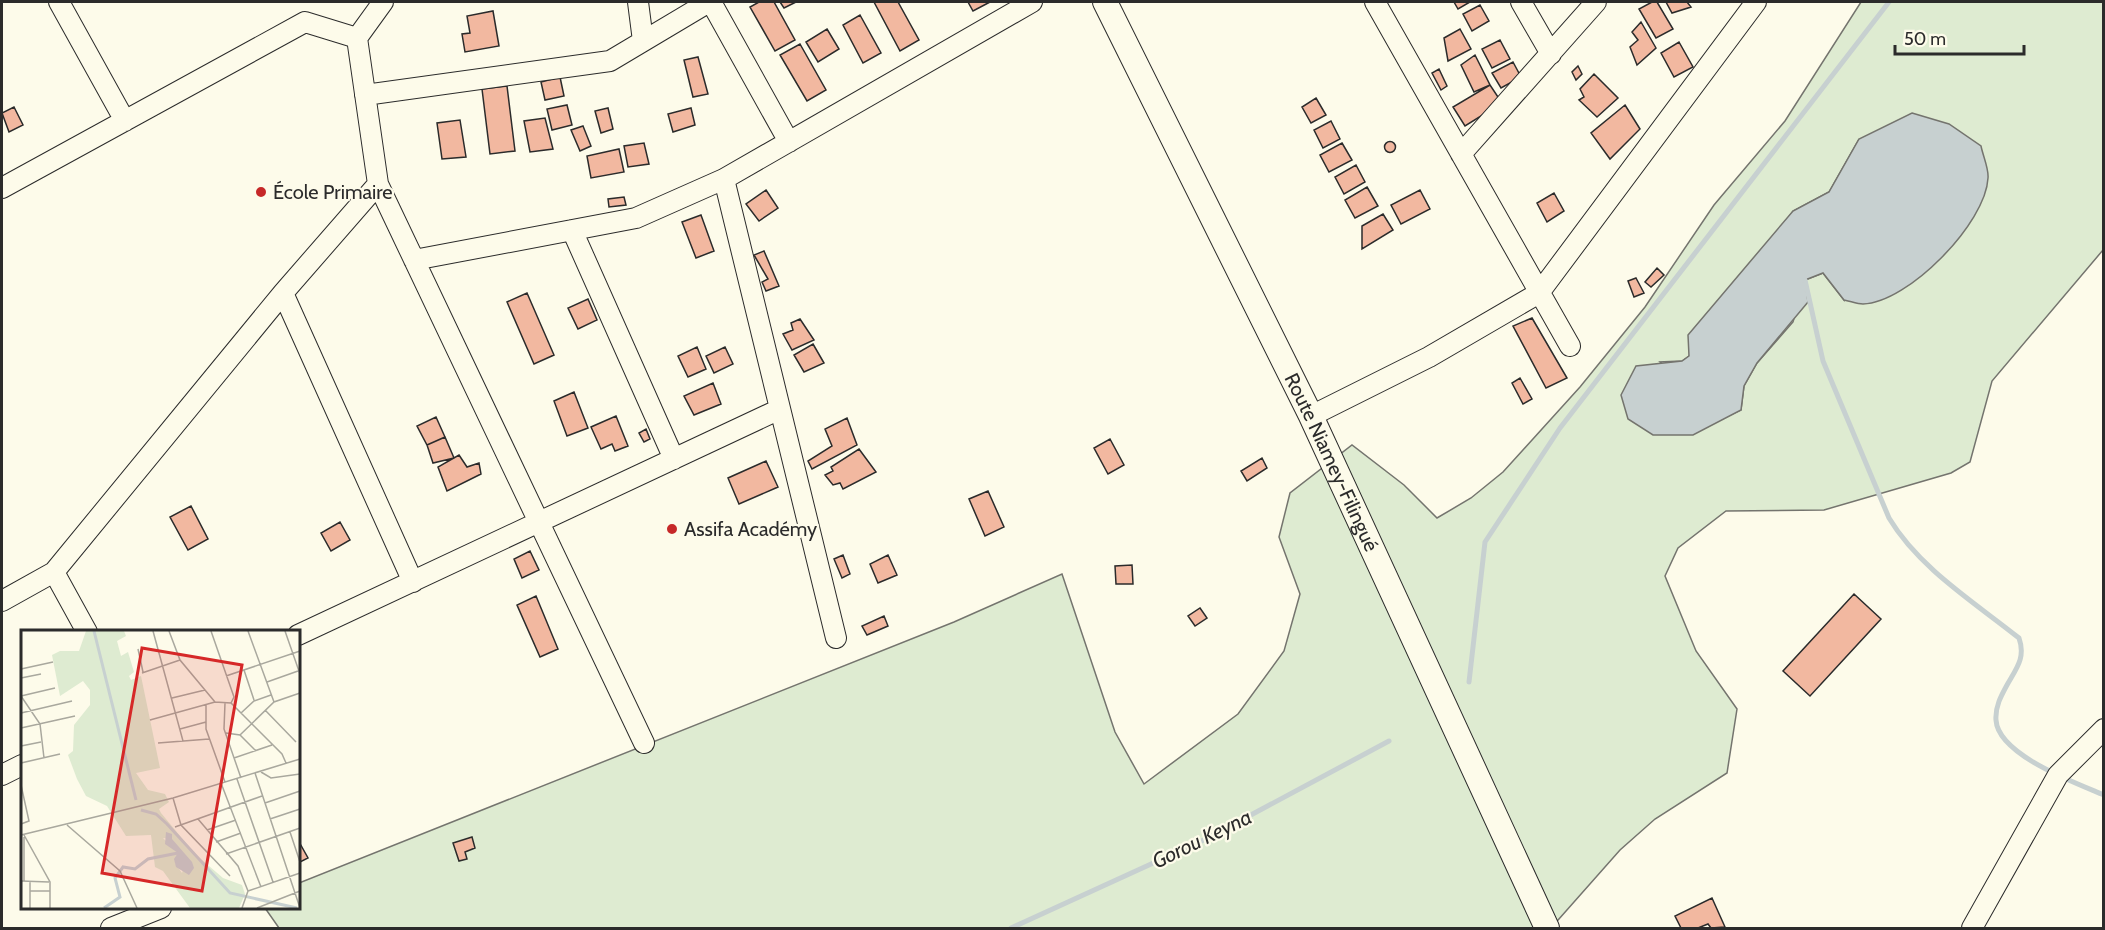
<svg xmlns="http://www.w3.org/2000/svg" width="2105" height="930" font-family="Cabin,sans-serif">
  <style>
    .green { fill: #deebd1; stroke: #74746e; stroke-width: 1.5; fill-rule: evenodd }
    .water { fill: #c7d0d0; stroke: #74746e; stroke-width: 1.5 }
    .lines { fill: none; stroke-linecap: round; stroke-linejoin: round }
    .stream { stroke: #c7d0d0; stroke-width: 5 }
    .building { fill: #f2b8a0; stroke: #2b2b2b; stroke-width: 1.5 }
    .minor-casing { stroke: #2b2b2b; stroke-width: 22 }
    .major-casing { stroke: #2b2b2b; stroke-width: 26 }
    .minor { stroke: #fdfbea; stroke-width: 20 }
    .major { stroke: #fdfbea; stroke-width: 24 }
    .poi-dot { fill: #c62828; stroke: #fdfbea; stroke-width: 2 }
    .labels { text-anchor: middle; stroke-width: 4.5; stroke-linejoin: round; paint-order: stroke }
    .poi-label { font-size: 20px; fill: #2b2b2b; stroke: #fdfbea; text-anchor: start }
    .street-label { font-size: 20px; fill: #2b2b2b; stroke: #fdfbea }
    .water-label { font-size: 21px; font-style: italic; fill: #2b2b2b; stroke: #fdfbea }
    .inset-river { fill: none; stroke: #c7d0d0; stroke-width: 3 }
    .inset-road { fill: none; stroke: #a9a89e; stroke-width: 1.5 }
    .view { fill: #d62828; fill-opacity: 0.15; stroke: #d62828; stroke-width: 3 }
    .inset-edge { fill: none; stroke: #2b2b2b; stroke-width: 3 }
  </style>
  <rect width="100%" height="100%" fill="#fdfbea"/>
  <path class="green" d="M1861 2H2103V250L1992 381 1970 462 1951 473 1824 510 1726 511 1678 548 1665 576 1696 651 1737 709 1727 773 1655 819 1620 850 1551 928H279L265 908H298L299 883 954 622 1062 574 1115 732 1144 784 1238 714 1284 651 1300 594 1279 537 1290 493 1352 445 1404 485 1437 518 1471 498 1503 472 1580 387 1645 307 1714 205 1785 121ZM1859 139 1844 300 1823 273 1805 280 1793 322 1757 363 1744 386 1741 410 1721 419 1660 362 1682 361 1689 356 1793 211 1829 192Z"/>
  <path class="water" d="M1912 113 1949 124 1981 146C1983 156 1989 169 1988 178 1986 223 1908 303 1863 304 1857 304 1850 301 1844 300L1823 273 1805 280 1808 302 1757 363 1744 386 1741 410 1693 435H1653L1628 419 1621 395 1636 366 1682 361 1689 356 1688 335 1793 211 1829 192 1859 139Z"/>
  <g class="lines">
    <path class="stream" d="M1805 280 1823 361 1889 518C1919 568 1974 602 2019 638 2026 658 2016 669 2007 685 2001 696 1995 707 1996 720 1998 755 2076 783 2104 795
      M1469 682 1485 542 1560 428 1889 2
      M1011 928 1208 838 1389 741"/>
  </g>
  <path class="building" d="M759 2H774L795 40 775 51 750 7Z
    M780 2H796L784 8Z
    M874 2H898L919 40 900 51Z
    M968 2H990L973 11Z
    M1454 2H1470L1458 9Z
    M1652 2H1657L1673 29 1656 38 1639 9Z
    M1666 2H1687L1691 7 1672 13Z
    M1480 5 1489 21 1472 31 1463 14Z
    M493 11 499 46 465 52 462 34 470 33 467 16Z
    M860 15 881 53 863 63 843 25Z
    M1641 22 1656 48 1637 65 1630 47 1638 40 1632 32Z
    M827 29 839 49 818 62 806 42Z
    M1460 29 1471 49 1448 61 1444 38Z
    M1500 40 1510 59 1492 68 1482 49Z
    M1679 42 1693 67 1674 77 1661 53Z
    M800 44 826 90 807 101 780 55Z
    M1475 55 1490 85 1474 92 1461 65Z
    M698 57 708 94 693 97 684 60Z
    M1513 62 1521 77 1501 88 1492 73Z
    M1578 66 1582 74 1576 80 1572 72Z
    M1439 69 1447 86 1441 90 1432 73Z
    M1594 74 1618 98 1597 117 1579 100 1584 97 1580 89Z
    M560 77 564 96 545 100 541 82Z
    M1490 85 1502 103 1465 126 1453 107Z
    M507 86 515 151 490 154 482 89Z
    M1316 98 1326 115 1311 123 1302 107Z
    M567 105 572 125 552 130 547 109Z
    M1625 105 1640 129 1610 159 1591 133Z
    M14 107 23 125 9 132 2 113Z
    M608 108 613 129 601 133 595 111Z
    M691 108 695 125 673 132 668 114Z
    M545 118 553 149 530 152 524 121Z
    M460 120 466 157 442 159 437 123Z
    M1331 121 1340 139 1323 148 1314 130Z
    M583 126 591 146 580 151 571 130Z
    M1384.5 147a5.5 5.5 0 1 1 11 0a5.5 5.5 0 1 1-11 0Z
    M644 143 649 164 628 167 624 146Z
    M1342 143 1352 160 1329 172 1320 155Z
    M619 149 624 172 591 178 587 156Z
    M1356 165 1365 182 1344 194 1335 177Z
    M1367 187 1378 206 1355 218 1345 200Z
    M766 190 778 208 759 221 746 204Z
    M1420 190 1430 209 1401 224 1391 205Z
    M1554 193 1564 211 1547 222 1537 203Z
    M624 197 626 205 609 207 608 199Z
    M1383 214 1393 230 1362 249V226Z
    M701 215 714 251 696 258 682 222Z
    M764 251 779 286 766 291 762 282 768 279 754 255Z
    M1657 268 1664 275 1651 287 1645 282Z
    M1636 278 1644 293 1634 297 1628 281Z
    M527 293 554 355 534 364 507 302Z
    M588 299 597 320 578 329 568 308Z
    M1532 318 1567 378 1546 388 1513 326Z
    M800 319 814 340 792 350 783 334 793 330 791 323Z
    M813 344 824 363 804 372 794 355Z
    M697 347 706 369 688 377 678 356Z
    M725 347 733 364 714 373 706 356Z
    M1520 378 1532 399 1523 404 1512 383Z
    M713 383 721 404 694 415 684 396Z
    M574 392 588 428 567 436 554 401Z
    M616 416 628 446 615 451 612 444 601 449 591 427Z
    M436 417 445 437 427 445 417 426Z
    M847 418 857 445 812 469 808 461 832 446 825 429Z
    M646 429 650 439 644 442 639 433Z
    M445 437 454 458 433 463 427 445Z
    M1110 439 1124 465 1108 474 1094 448Z
    M859 449 876 472 843 489 840 483 833 485 825 475 833 471 831 467Z
    M459 455 467 467 479 463 481 474 447 491 438 467Z
    M1262 458 1267 468 1247 481 1241 471Z
    M766 461 778 487 739 504 728 478Z
    M988 491 1004 527 985 536 969 499Z
    M191 506 208 539 188 550 170 517Z
    M340 522 350 540 331 551 321 533Z
    M530 551 539 570 522 578 514 559Z
    M843 555 850 574 842 578 834 559Z
    M888 555 897 575 878 583 870 564Z
    M1132 565 1133 584H1116L1115 566Z
    M1854 594 1881 619 1810 696 1783 671Z
    M536 596 558 649 540 657 517 605Z
    M1200 608 1207 618 1195 626 1188 616Z
    M884 616 888 626 867 635 862 626Z
    M472 837 475 848 465 852 467 859 459 861 453 843Z
    M298 840 308 858 298 863Z
    M1712 898 1725 927 1711 928 1708 924 1698 928H1681L1675 916Z"/>
  <g class="lines">
    <g class="minor-casing">
      <path id="minor" d="M59 2 125 121
        M638 2 643 41
        M711 2 789 142
        M1375 2 1570 346
        M1521 2 1551 54
        M365 95 610 61 709 2
        M1461 154 1596 2
        M724 179 836 638
        M378 184 644 743
        M2 188 305 22 357 38
        M572 230 674 459
        M414 260 636 218 724 179 1032 2
        M283 293 413 582
        M1311 416 1429 357 1539 293 1756 2
        M54 572 87 632
        M2 601 54 572 283 293 378 184 357 38 383 2
        M298 635 780 409
        M2 775 22 765
        M111 928 161 908
        M1972 928 2058 775 2104 729"/>
    </g>
    <g class="major-casing">
      <g id="major">
        <path id="s1" d="M1105 2 1311 416 1547 928"/>
      </g>
    </g>
    <use href="#minor" class="minor"/>
    <use href="#major" class="major"/>
  </g>
  <g class="poi-dot">
    <circle cx="261" cy="192" r="6"/>
    <circle cx="672" cy="529" r="6"/>
  </g>
  <g class="labels">
    <g class="poi-label">
      <text x="273" y="199">École Primaire</text>
      <text x="684" y="536">Assifa Académy</text>
    </g>
    <g class="street-label">
      <text dy="7" stroke="none"><textPath href="#s1" startOffset="513">Route Niamey-Filingué</textPath></text>
    </g>
    <g class="water-label">
      <text transform="translate(1202 839) rotate(-26)" y="7">Gorou Keyna</text>
    </g>
  </g>
  <g transform="translate(21 630)">
    <rect width="279" height="279" fill="#fdfbea"/>
    <path d="M65 1H103L105 6 96 11 100 26 107 22 113 42 108 46 110 50 120 46 139 138 115 143 127 160 144 164 148 172 138 179 140 183 174 224 202 248 221 255 224 264 218 278H169L142 241 134 237 130 205 105 206 86 176 65 166 56 149 47 125 52 121 53 95 69 75V60L62 51 39 66 31 25 39 21H58ZM142 208 150 209 166 227 161 243 154 233 157 223Z" fill="#deebd1" fill-rule="evenodd"/>
    <path d="M145 202 151 204V209L171 232 173 238 168 245 155 237 153 229 157 223 144 214Z" fill="#c7d0d0"/>
    <path class="inset-river" d="M73 1 115 170M120 180 135 184 146 194 209 263 276 278M83 278 99 267 94 248 102 237 114 239 127 229 157 223"/>
    <path class="inset-road" d="M132 1 162 111M148 1 159 30 194 72 210 73 261 124 265 133M190 1 213 67 210 73M227 1 253 72M264 1 279 44M117 19 122 42M0 39 32 32M223 40 233 70M121 43 159 30M205 46 279 21M0 48 20 44M246 52 277 41M0 66 19 94 23 128M0 66 34 58M151 68 184 60M204 73 203 99 220 148M185 75V99L204 152M244 80 275 112M0 83 51 71M220 83 233 71 250 65M129 90 194 72M0 98 54 86M159 99 185 92M205 103 219 105 235 121M219 105 253 72 279 63M137 113 188 109M0 116 20 112M213 128 251 115M0 133 39 124M240 142 250 148 279 144M234 143 279 278M216 149 252 252M200 153 240 257M0 155 8 191 0 194M152 168 160 195 209 246M244 173 279 161M177 189 217 236 227 261 221 278M249 189 279 179M46 195 99 241 116 278M154 197 241 166M186 200 215 190M269 202 279 232M0 205 152 168 279 129M3 205 29 252V278M3 207V251M195 212 220 203M205 224 279 198M0 251 28 252M9 261H29M227 261 279 243M9 278V251M236 278 279 261"/>
    <path class="view" d="M121 18 221 35 181 261 81 243Z"/>
    <rect width="279" height="279" class="inset-edge"/>
  </g>
  <rect width="2105" height="930" fill="none" stroke="#2b2b2b" stroke-width="6"/>
  <path d="M1895 45v9h129v-9" fill="none" stroke="#2b2b2b" stroke-width="3"/>
  <text x="1904" y="45" font-size="18" fill="#2b2b2b" stroke="#fdfbea" stroke-width="4.5" paint-order="stroke">50 m</text>
</svg>
